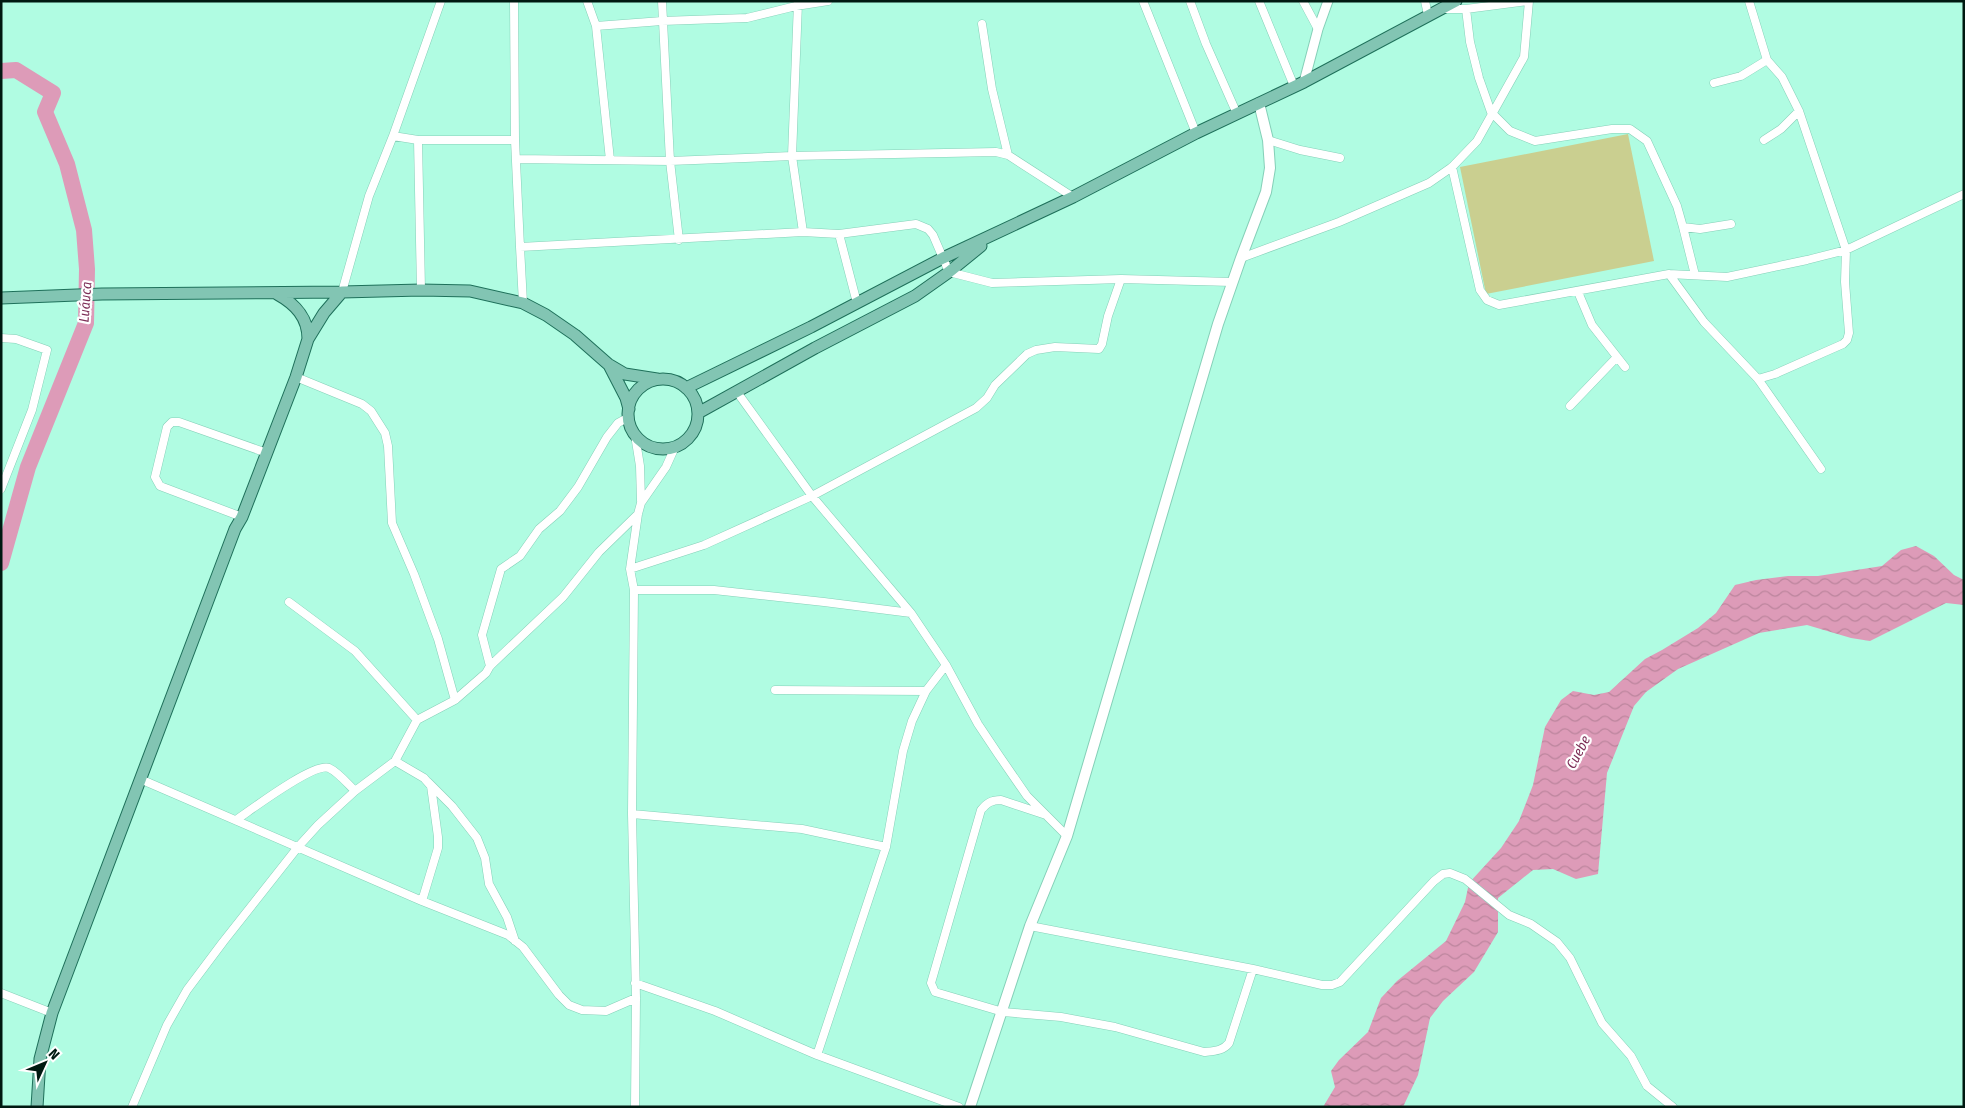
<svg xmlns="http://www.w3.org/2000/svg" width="1965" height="1108" font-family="'Fira Sans Condensed',sans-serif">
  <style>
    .pitch { fill: #cacf90 }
    .water { fill: url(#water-waves) }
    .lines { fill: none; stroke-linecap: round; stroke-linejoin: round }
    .river { stroke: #dd9bb8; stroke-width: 16 }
    .minor-casing { stroke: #85d0b8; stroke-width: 9 }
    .tertiary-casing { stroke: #85d0b8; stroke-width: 11 }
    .secondary-casing { stroke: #85d0b8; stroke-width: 12 }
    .primary-casing { stroke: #1e705a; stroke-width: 13 }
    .minor { stroke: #fff; stroke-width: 8 }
    .tertiary { stroke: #fff; stroke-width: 9 }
    .secondary { stroke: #fff; stroke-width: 10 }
    .primary { stroke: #82c5b3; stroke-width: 11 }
    .labels { text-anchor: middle; stroke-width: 4.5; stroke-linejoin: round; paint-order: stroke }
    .water-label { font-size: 14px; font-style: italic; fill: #7d2f57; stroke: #fff }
  </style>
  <defs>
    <pattern id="water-waves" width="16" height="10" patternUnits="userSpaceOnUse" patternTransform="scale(1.25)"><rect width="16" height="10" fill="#dd9bb8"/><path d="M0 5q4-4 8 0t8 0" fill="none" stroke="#bc859d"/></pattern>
  </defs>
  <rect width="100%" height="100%" fill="#b0fce2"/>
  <path class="pitch" d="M1628 134 1654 261 1486 294 1460 167Z"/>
  <path class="water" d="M1916 546 1934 556 1954 575 1964 580V605L1946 603 1870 641 1851 638 1807 625 1759 633 1678 669 1646 692 1634 706 1607 773 1598 874 1576 879 1553 869 1533 870 1498 898V932L1474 972 1443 1001 1430 1018 1418 1075 1403 1107H1323L1335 1087 1331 1071 1339 1060 1368 1032 1381 998 1397 981 1446 941 1465 902 1469 883 1501 848 1519 821 1533 785 1545 727 1561 700 1573 691 1594 695 1609 692 1645 659 1662 650 1698 628 1716 613 1735 585 1756 580 1788 576H1818L1882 566 1901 550Z"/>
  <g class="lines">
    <path class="river" d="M1 71 16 70 53 93 45 112 67 164 84 230 87 269 86 323 28 467 1 563"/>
    <g class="minor-casing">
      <path id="minor" d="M514 1 515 140 520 247
        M587 1 596 26 610 160
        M662 1 670 161 679 240
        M1143 1 1196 133
        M1190 1 1206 44 1237 114
        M1259 1 1294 86
        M1303 1 1318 29
        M1425 1 1428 15
        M1749 1 1767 60 1782 77 1799 111 1846 250 1845 282 1849 333 1847 340 1843 344 1775 374 1758 379
        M798 3 792 156 803 232
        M1443 9H1466L1528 1
        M1466 9 1470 42 1479 78 1491 112 1510 131 1535 141 1612 129H1630L1647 141 1677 206 1683 227 1700 229 1731 224
        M982 24 992 89 1008 155
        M596 26 662 21 747 18 796 6 828 1
        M1714 83 1741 76 1767 60
        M393 136 441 1
        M1268 140 1300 150 1340 158
        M1764 140 1781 129 1799 111
        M516 159 670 161 792 156 996 152 1008 155 1073 197
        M1452 167 1480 290 1487 300 1499 305 1669 274
        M1683 227 1695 275
        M839 234 857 303
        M1241 258 1339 222 1429 183 1452 167 1477 141 1524 57 1529 1
        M421 290 418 140H515
        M342 292 369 196 393 136 418 140
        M1578 292 1592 325 1625 367
        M523 303 520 247 803 232 839 234 916 224 928 229 933 235 949 272 992 283 1121 279 1232 282
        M1 338 16 339 47 350 32 410 1 489
        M296 377 362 404 371 411 385 433 388 446 392 523 414 574 438 639 455 700
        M737 392 812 496 911 613
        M1570 406 1617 357
        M635 435 640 466 641 501
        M1821 469 1758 379 1704 322 1669 274 1727 277 1807 260 1846 250 1964 194
        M242 517 160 486 155 477 167 427 172 422H179L267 453
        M630 569 704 545 812 496 976 408 987 398 995 385 1027 354 1036 350 1055 347 1099 349 1102 344 1108 316 1121 279
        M634 590H714L824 602 911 613 946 665 978 724 998 754 1027 796 1067 836
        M289 602 355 651 417 720
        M490 666 482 635 501 569 520 556 539 529 560 511 578 487 607 437 618 423 629 417
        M775 690 926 691
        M395 761 424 778 431 786 438 837V848L422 901
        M140 779 422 901 508 935 523 947 559 995 569 1005 582 1010 606 1011 636 998
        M428 782 452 806 477 838 485 858 489 884 507 917 515 941
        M632 814 802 829 886 847
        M1046 815 1001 800C991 800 987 803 981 810L931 983 935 992 1003 1012 1061 1017 1115 1027 1204 1052C1214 1051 1223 1051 1229 1043L1253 969
        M236 820C251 810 314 762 329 768 338 772 348 784 355 791
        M1030 926 1253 969 1322 985H1332L1340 982 1434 881 1443 874 1450 873 1465 879 1509 915 1531 924 1557 942 1570 958 1602 1023 1631 1056 1647 1086 1673 1107
        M635 983 715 1011 817 1055 959 1107
        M1 993 52 1013
        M817 1055 886 847 903 751 912 721 926 691 946 665
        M132 1107 167 1025 187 990 223 942 298 847 318 825 355 791 395 761 417 720 455 700 486 673 490 666 563 597 599 552 638 514
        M635 1107 636 998 632 814 634 590 630 569 638 514 641 503 666 467 675 447"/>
    </g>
    <g class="tertiary-casing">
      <path id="tertiary" d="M1304 82 1318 29 1328 1"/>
    </g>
    <g class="secondary-casing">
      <path id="secondary" d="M970 1107 1030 926 1067 836 1218 324 1241 258 1266 192 1270 168 1268 140 1259 103"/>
    </g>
    <g class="primary-casing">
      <path id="primary" d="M277 294C295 304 308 317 308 339
        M1 298 102 294 342 292 421 290 470 291 523 303 546 315 575 335 608 364 625 374 657 379
        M609 365 626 398 629 409
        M628 414a35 35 0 1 1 70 0a35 35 0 1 1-70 0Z
        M686 388 811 327 943 258 1073 197 1196 133 1304 82 1456 1
        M698 413 815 348 915 296 949 272 981 246
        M37 1107 40 1059 52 1013 235 529 242 517 296 377 308 339 324 313 342 292"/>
    </g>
    <use href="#minor" class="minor"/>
    <use href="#tertiary" class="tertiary"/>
    <use href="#secondary" class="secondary"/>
    <use href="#primary" class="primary"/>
  </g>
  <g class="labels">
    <g class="water-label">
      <text transform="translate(85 302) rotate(-86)" y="5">Luáuca</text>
      <text transform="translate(1578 752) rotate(-62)" y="5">Cuebe</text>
    </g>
  </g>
  <rect width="1965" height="1108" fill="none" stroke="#001911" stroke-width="5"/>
  <g transform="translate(45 1063) rotate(46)" stroke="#ffffff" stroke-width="4" paint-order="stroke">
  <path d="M0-4L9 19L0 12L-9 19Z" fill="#001911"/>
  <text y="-8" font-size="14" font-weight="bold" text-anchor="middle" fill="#001911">N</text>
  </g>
</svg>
